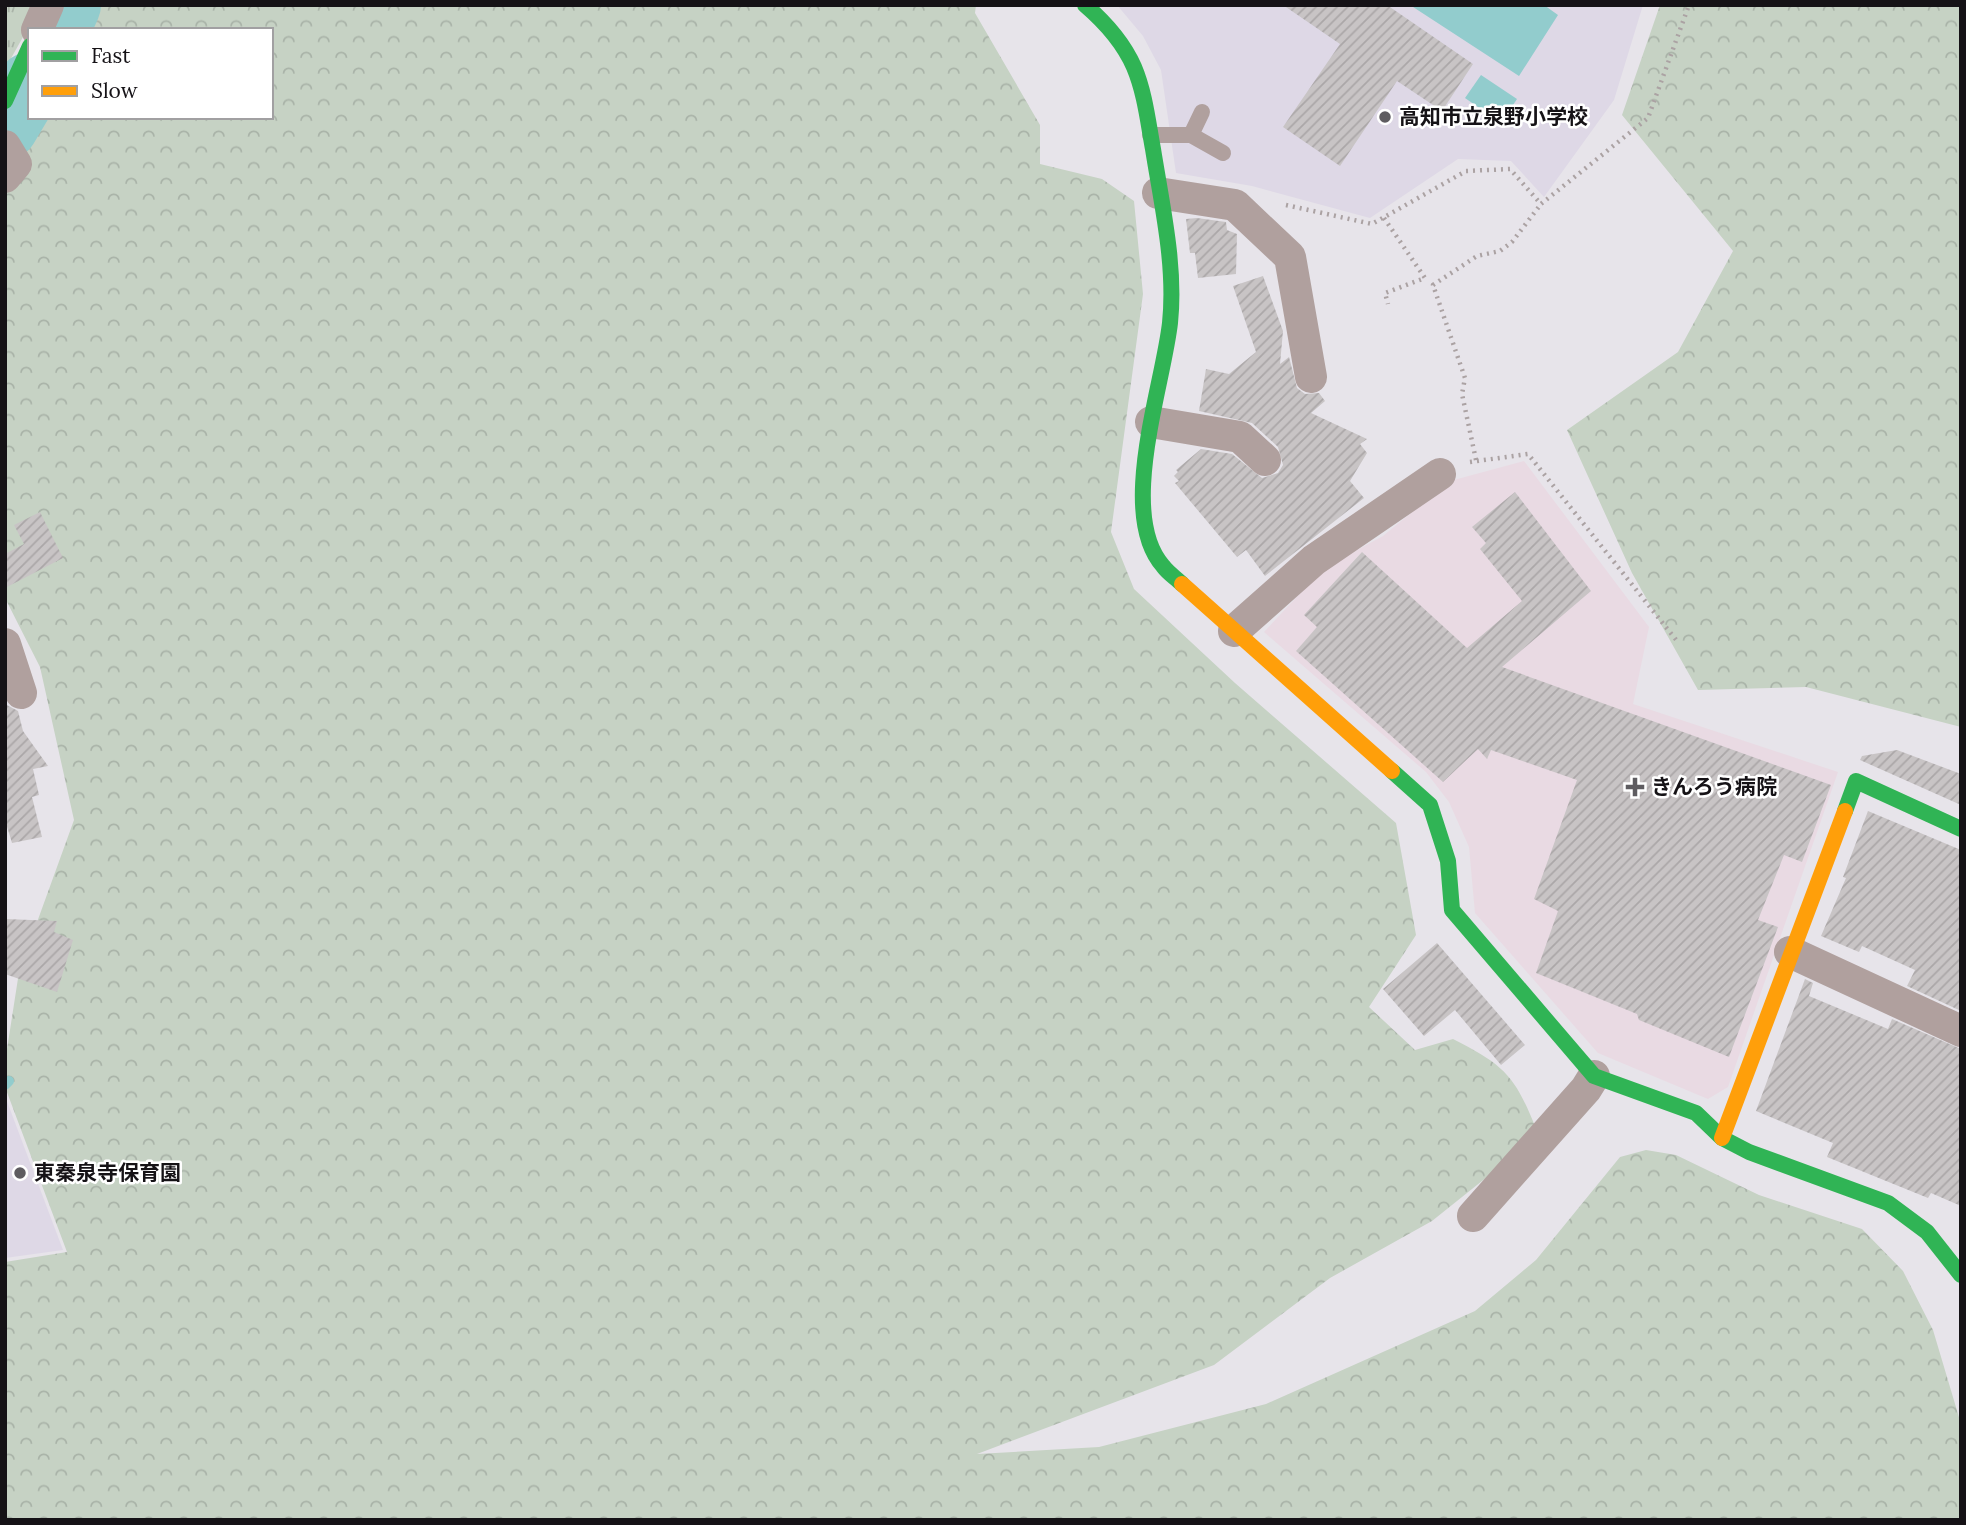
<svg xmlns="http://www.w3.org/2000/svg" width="1966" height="1525" font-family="Lora,'Noto Sans JP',serif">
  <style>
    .education { fill: #ded8e6 }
    .medical { fill: #e9dae3 }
    .forest { fill: url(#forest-crowns) }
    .park { fill: url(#park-tufts) }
    .water { fill: #92cccd }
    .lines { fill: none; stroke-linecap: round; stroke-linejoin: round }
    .stream { stroke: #92cccd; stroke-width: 10 }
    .river { stroke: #92cccd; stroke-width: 66 }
    .building { fill: url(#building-hatch) }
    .path { stroke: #aba2a3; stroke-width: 4.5; stroke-dasharray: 2 5; stroke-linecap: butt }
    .lane { stroke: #b0a09e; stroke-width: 16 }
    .street { stroke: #b0a09e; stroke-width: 32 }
    .fast { stroke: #30b455; stroke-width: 16 }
    .slow { stroke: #ff9f0a; stroke-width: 16 }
    .poi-dot { fill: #5e5c60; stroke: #fff; stroke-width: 2.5 }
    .labels { text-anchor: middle; stroke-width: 5; stroke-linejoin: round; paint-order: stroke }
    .poi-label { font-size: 21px; font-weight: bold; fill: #151216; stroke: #fff; text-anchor: start }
  </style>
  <defs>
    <pattern id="forest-crowns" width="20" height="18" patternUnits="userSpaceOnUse" patternTransform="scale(1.75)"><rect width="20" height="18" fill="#c6d2c4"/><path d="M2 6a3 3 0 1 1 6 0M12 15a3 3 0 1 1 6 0" fill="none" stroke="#a9b3a8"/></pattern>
    <pattern id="park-tufts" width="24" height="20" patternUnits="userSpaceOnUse" patternTransform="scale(1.75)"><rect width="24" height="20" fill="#c6d2c4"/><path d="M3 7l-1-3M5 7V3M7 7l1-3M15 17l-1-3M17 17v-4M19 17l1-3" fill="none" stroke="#a9b3a8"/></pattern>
    <pattern id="building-hatch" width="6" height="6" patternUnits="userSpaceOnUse" patternTransform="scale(1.75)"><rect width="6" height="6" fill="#c8c4c5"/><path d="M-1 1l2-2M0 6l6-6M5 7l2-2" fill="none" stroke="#aba7a8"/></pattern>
  </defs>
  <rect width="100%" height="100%" fill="#e7e4ea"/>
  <path class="education" d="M1117 5H1643L1614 100 1544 197 1511 161 1458 159 1370 218 1252 186 1176 173 1161 70 1143 36Z
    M5 1096 63 1250 5 1258Z"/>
  <path class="medical" d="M1524 461 1649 627 1633 704 1838 772 1728 1087 1708 1099 1598 1053 1475 913 1469 847 1449 802 1426 772 1264 632 1324 568 1383 536 1450 481Z"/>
  <path class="forest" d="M80 5H976L975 13 1040 125V164L1102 179 1134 201 1143 294 1111 532 1134 589 1235 683 1396 823 1416 935 1369 1007 1415 1050 1453 1039C1506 1066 1515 1076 1537 1131L1487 1177 1432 1221 1330 1278 1214 1365 977 1454 1099 1447 1266 1404 1475 1311 1536 1260 1620 1157 1646 1150 1676 1155 1759 1195 1862 1229 1903 1271 1933 1330 1961 1424V1520H5V1262L67 1252 5 1087V1062L19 972 74 820 40 667 5 598V167L34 117H271V30H70Z
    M1660 5H1961V727L1806 687 1698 690 1632 573 1567 430 1678 352 1733 251 1622 115Z"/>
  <path class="park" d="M5 5H41L5 69Z"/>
  <path class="water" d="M1410 5H1544L1558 15 1519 76Z
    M1481 75 1517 99 1501 123 1465 98Z"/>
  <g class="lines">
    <path class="stream" d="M5 1085 9 1081"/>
    <path class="river" d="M57 30 68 5
      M5 127 30 85"/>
  </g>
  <path class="building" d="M1283 5H1387L1473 64 1442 111 1397 81 1340 166 1283 127 1340 44Z
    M1197 218 1226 222 1227 230 1237 234 1236 274 1198 278 1195 253H1190L1186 219Z
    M1263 276 1283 331 1280 364 1289 357 1297 388 1305 394 1319 393 1325 401 1311 413 1367 439 1360 444 1367 453 1350 481 1364 498 1265 576 1246 550 1237 557 1175 483 1179 481 1174 476 1178 472 1176 470 1201 449 1232 454 1262 478 1278 473 1283 465 1278 447 1252 423 1199 411 1206 369 1229 374 1256 352 1233 286Z
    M1515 492 1591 591 1502 667 1831 785 1802 862 1784 855 1758 920 1778 927 1729 1057 1639 1020 1637 1014 1536 973 1558 911 1534 899 1577 780 1491 750 1487 759 1478 749 1443 782 1296 651 1317 627 1304 615 1362 552 1467 648 1522 601 1480 549 1486 543 1472 527Z
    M40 512 63 558 5 588V554L24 544 14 525Z
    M5 704 18 711 23 731 48 766 33 769 39 795 32 797 42 837 12 843 5 820Z
    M1897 750 1961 774V805L1860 760 1862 756Z
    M1868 811 1961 850V1011L1907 986 1915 970 1862 946 1859 952 1821 936 1846 878 1843 877Z
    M5 919 57 921 54 932 73 940 57 992 5 974Z
    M1437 943 1525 1045 1501 1065 1455 1010 1424 1036 1383 989Z
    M1805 979 1813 983 1809 996 1888 1029 1892 1019 1961 1049V1206L1931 1193 1928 1198 1827 1157 1833 1143 1756 1111Z"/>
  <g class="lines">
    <path class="path" d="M1286 205 1372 224 1466 171 1510 169 1541 204 1648 118 1689 5
      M1384 218 1425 278 1385 293 1388 304
      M1476 460 1462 394 1465 378 1433 285 1477 256 1500 251 1512 242 1541 204
      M1470 462 1528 454 1677 641"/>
    <path class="lane" d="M1150 135H1191L1223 153
      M1191 135 1202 112"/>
    <path class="street" d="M37 30 48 5
      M5 146 16 164 5 177
      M1158 193 1235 205 1290 257 1311 377
      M1151 422 1240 437 1265 460
      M1234 631 1314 560 1440 474
      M5 644 21 693
      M1790 952 1961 1031
      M1473 1216 1586 1089 1594 1076"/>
    <path class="fast" d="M1085 5C1106 23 1123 42 1134 67 1145 93 1148 122 1153 149 1162 206 1176 266 1170 323 1163 386 1117 514 1163 566 1168 573 1176 578 1182 584
      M5 101 30 46
      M1392 771 1430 805 1448 861 1452 910 1594 1076 1696 1113 1722 1138 1749 1152 1888 1203 1927 1232 1961 1275
      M1845 811 1856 781 1961 829"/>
    <path class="slow" d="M1182 584 1392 771
      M1722 1138 1845 811"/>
  </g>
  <g class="poi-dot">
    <circle cx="1385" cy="117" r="7"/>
    <path d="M1631.5 776.5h7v7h7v7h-7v7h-7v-7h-7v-7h7z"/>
    <circle cx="20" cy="1173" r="7"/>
  </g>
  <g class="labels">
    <g class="poi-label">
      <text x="1399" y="124">高知市立泉野小学校</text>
      <text x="1651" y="794">きんろう病院</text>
      <text x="34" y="1180">東秦泉寺保育園</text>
    </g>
  </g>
  <rect width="1966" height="1525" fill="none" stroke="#151216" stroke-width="14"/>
  <rect x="28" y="28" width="245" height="91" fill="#ffffff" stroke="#a1a0a2" stroke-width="2"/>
  <rect x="42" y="51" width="35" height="10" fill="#30b455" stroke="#a1a0a2" stroke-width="2"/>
  <text x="91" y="63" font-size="21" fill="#151216">Fast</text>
  <rect x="42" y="86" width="35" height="10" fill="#ff9f0a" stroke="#a1a0a2" stroke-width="2"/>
  <text x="91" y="98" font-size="21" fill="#151216">Slow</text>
</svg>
